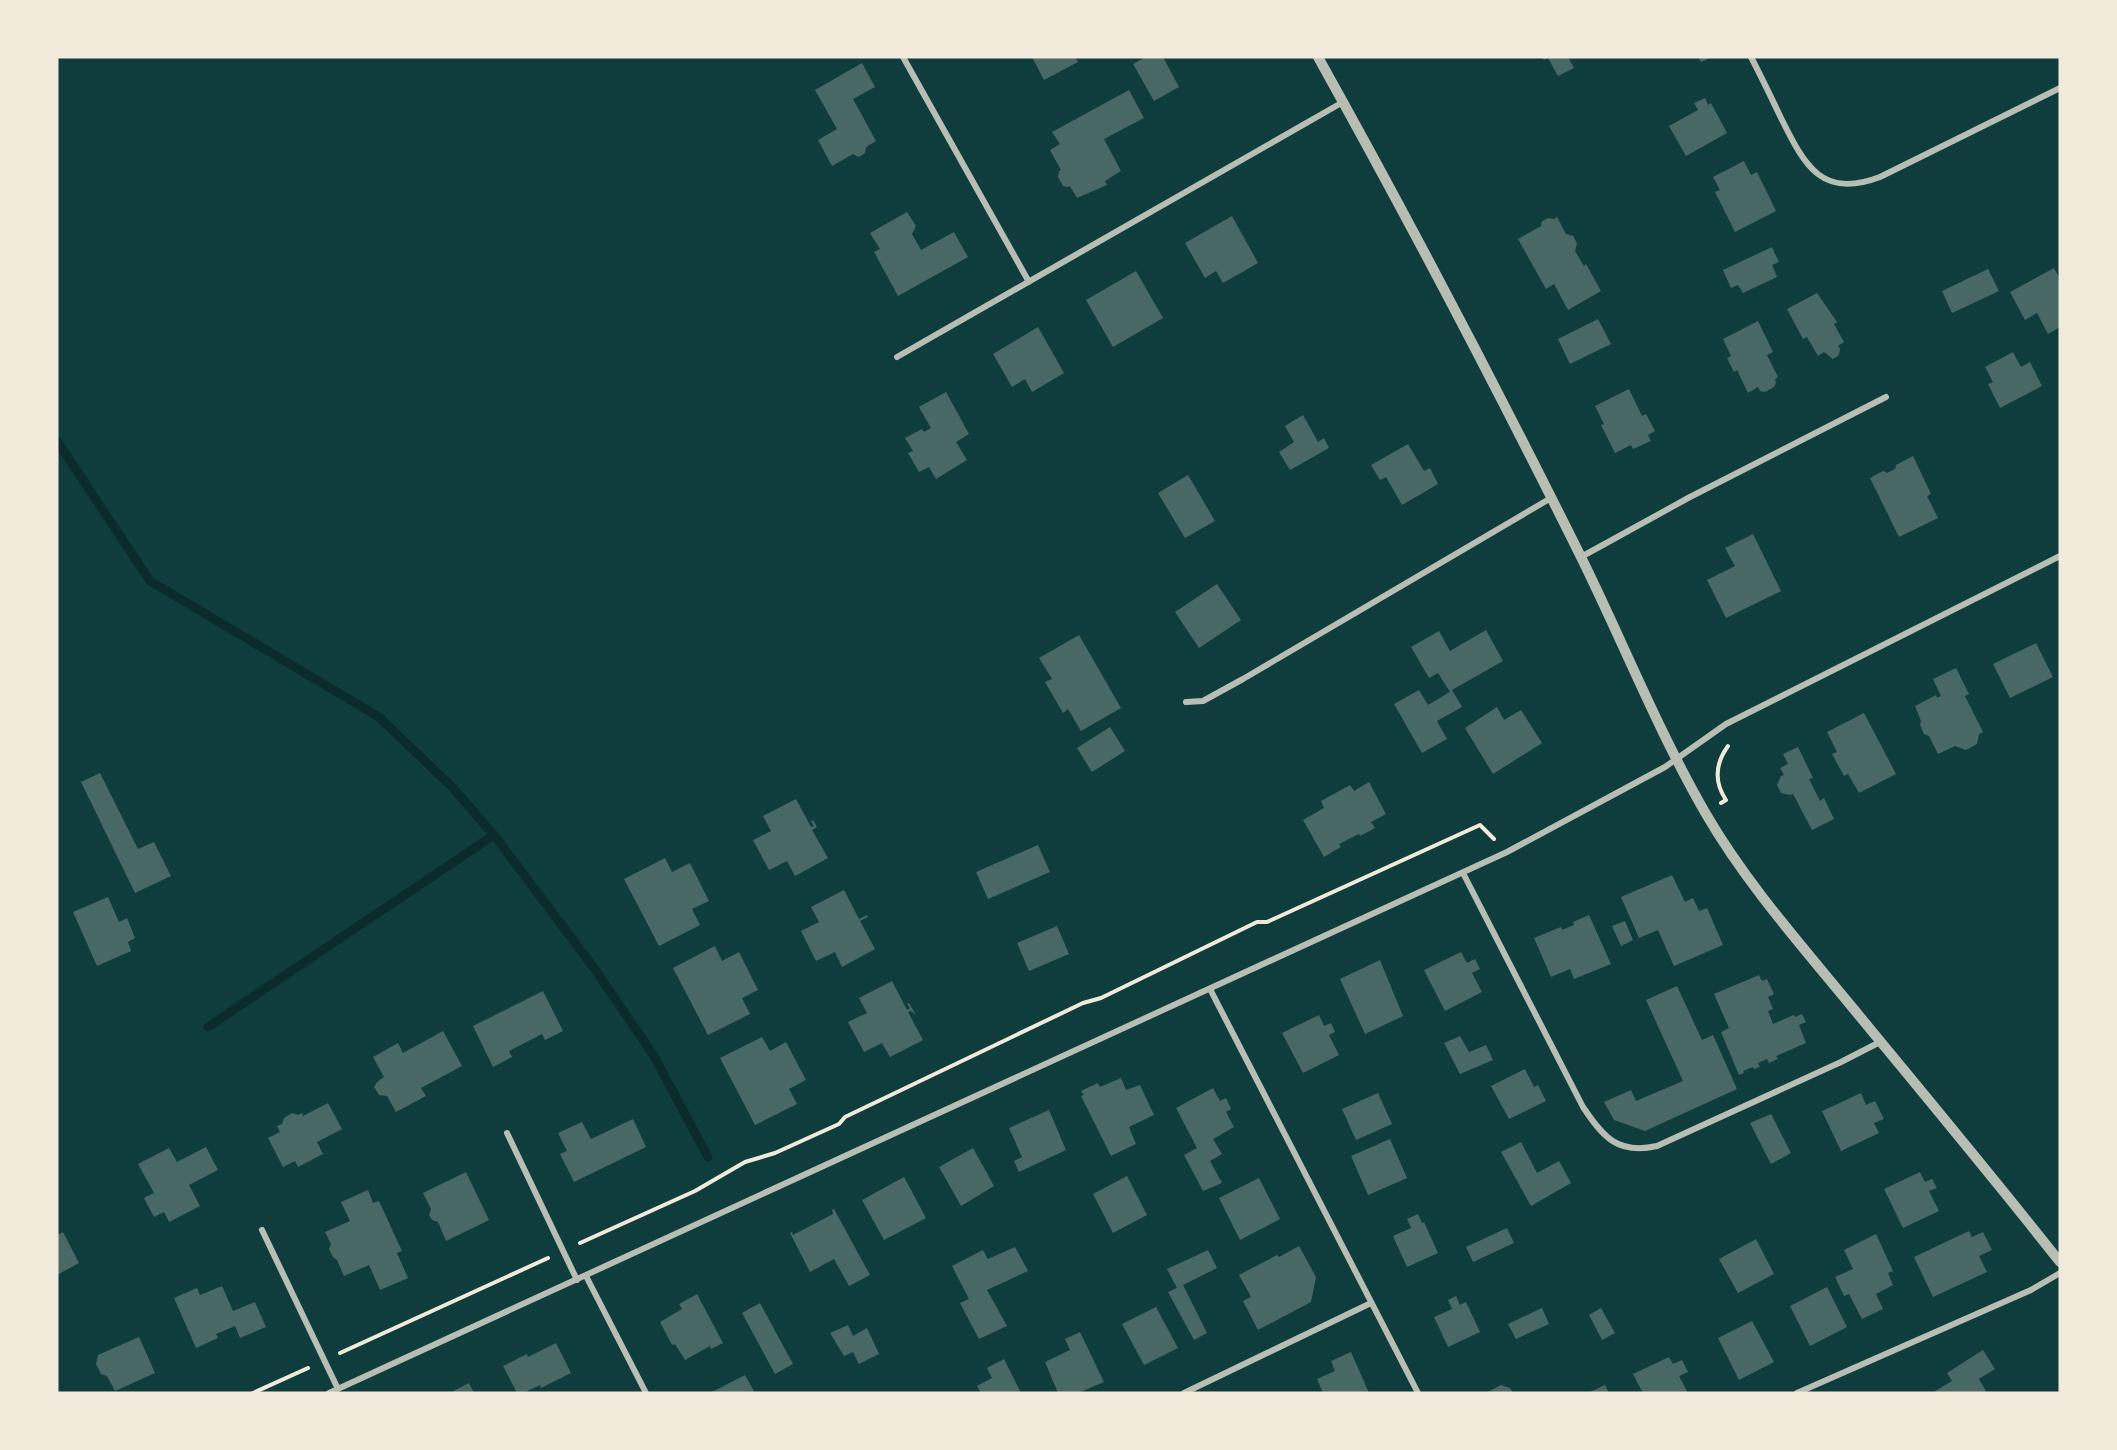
<svg xmlns="http://www.w3.org/2000/svg" width="2117" height="1450" font-family="Roboto,sans-serif">
  <style>
    .lines { fill: none; stroke-linecap: round; stroke-linejoin: round }
    .stream { stroke: #0a2a2b; stroke-width: 9 }
    .building { fill: #486865 }
    .path { stroke: #f1e9da; stroke-width: 4 }
    .minor { stroke: #b8beb3; stroke-width: 6 }
    .tertiary { stroke: #b8beb3; stroke-width: 10 }
  </style>
  <rect width="100%" height="100%" fill="#0f3d3e"/>
  <g class="lines">
    <path class="stream" d="M57 441 150 581 379 717 452 787 494 835 594 968 654 1056 708 1157
      M208 1027 494 835"/>
  </g>
  <path class="building" d="M1032 57H1075L1078 62 1044 80Z
    M1146 57H1163L1179 87 1154 101 1133 64Z
    M1542 57H1568L1574 68 1558 76 1548 58 1544 60Z
    M1698 57H1712L1701 62Z
    M862 63 875 87 853 99 876 141 866 147 865 153 859 157 853 154 832 166 818 140 837 129 815 90Z
    M1129 90 1144 118 1104 139 1121 171 1105 181 1107 185 1077 198 1070 186 1067 187 1063 186 1058 177 1059 171 1061 170 1050 150 1060 144 1052 132Z
    M1705 98 1708 105 1711 103 1727 133 1686 156 1669 126 1698 110 1694 103Z
    M1744 161 1751 175 1757 172 1776 211 1735 232 1715 192 1720 190 1713 177Z
    M907 212 916 226 912 234 921 250 954 232 968 257 898 296 874 252 880 249 870 233Z
    M1232 216 1258 263 1223 283 1216 271 1205 278 1185 243Z
    M1557 217 1566 234 1573 236 1577 243 1575 251 1584 266 1586 264 1601 291 1568 310 1554 284 1546 289 1518 239 1541 226 1542 221 1548 218 1554 219Z
    M1772 247 1779 262 1772 265 1777 277 1743 293 1738 285 1731 288 1723 270Z
    M2054 268 2060 279V327L2048 334 2037 313 2025 320 2010 292Z
    M1988 269 1999 291 1952 313 1942 291Z
    M1136 271 1163 318 1113 347 1086 300Z
    M1817 293 1837 322 1834 324 1844 342 1838 346 1840 349 1839 355 1833 359 1824 352 1818 356 1807 337 1803 339 1787 309Z
    M1598 319 1611 344 1570 364 1558 339Z
    M1758 321 1773 352 1767 355 1778 377 1775 379 1776 383 1774 387 1765 392 1760 391 1758 387 1748 393 1737 370 1734 372 1727 358 1731 356 1723 339Z
    M1038 327 1064 373 1032 392 1025 379 1012 387 993 354Z
    M2013 352 2021 367 2030 362 2042 386 2000 408 1988 384 1993 382 1985 367Z
    M1629 389 1642 416 1646 414 1655 431 1648 435 1651 441 1633 449 1631 445 1615 453 1601 425 1604 424 1595 406Z
    M946 392 969 434 956 442 967 460 936 479 929 467 919 472 908 453 913 451 905 438 922 429 924 432 931 428 919 407Z
    M1303 415 1318 442 1324 438 1329 448 1290 470 1279 452 1294 442 1285 426Z
    M1408 444 1424 471 1430 468 1438 484 1402 505 1386 477 1380 480 1371 465Z
    M1913 456 1931 494 1927 496 1938 518 1899 537 1870 478 1883 471 1887 473 1895 469 1896 465Z
    M1188 475 1215 521 1185 538 1158 493Z
    M1753 534 1781 591 1726 618 1707 580 1735 566 1725 548Z
    M1217 584 1241 620 1199 648 1175 612Z
    M1486 630 1503 661 1452 690 1462 707 1437 721 1447 739 1422 753 1394 704 1419 690 1428 705 1450 692 1438 673 1429 678 1411 647 1439 631 1450 651Z
    M1079 635 1121 708 1081 731 1068 709 1063 713 1045 682 1052 679 1039 658Z
    M2036 643 2053 677 2010 698 1993 664Z
    M1956 668 1969 694 1965 696 1983 732 1979 734 1977 744 1966 750 1955 746 1938 754 1929 736 1924 734 1920 725 1921 721 1915 706 1936 695 1937 698 1941 696 1933 679Z
    M1497 707 1504 720 1521 710 1542 743 1493 774 1465 728Z
    M1864 713 1896 774 1859 793 1848 774 1844 776 1832 754 1837 752 1827 732Z
    M1110 727 1125 751 1092 772 1077 748Z
    M1798 747 1813 778 1809 779 1820 801 1824 798 1834 819 1812 830 1793 794 1790 795 1781 793 1777 785 1781 776 1784 775 1780 768 1788 764 1783 754Z
    M100 773 138 849 154 842 171 876 135 893 81 782Z
    M1369 782 1386 814 1371 822 1375 828 1360 836 1359 834 1339 844 1341 847 1324 857 1303 820 1324 808 1321 801 1350 785 1354 791Z
    M796 799 811 827 814 826 811 821 813 820 817 827 812 830 828 858 795 876 787 861 769 870 753 840 771 831 763 816Z
    M1038 845 1050 872 988 899 976 872Z
    M665 858 672 872 690 863 709 901 692 909 700 925 659 946 624 879Z
    M1672 875 1685 902 1693 898 1699 911 1707 908 1723 945 1674 966 1658 930 1639 938 1621 897Z
    M844 890 859 919 867 915 868 917 860 921 875 949 842 967 835 952 816 961 801 931 819 922 811 907Z
    M108 897 119 922 127 918 135 938 128 942 131 951 97 966 73 912Z
    M1589 915 1611 964 1574 979 1570 969 1551 977 1534 938 1561 927 1562 930 1574 925 1573 922Z
    M1625 921 1633 940 1621 946 1612 926Z
    M1057 926 1069 954 1029 971 1017 943Z
    M715 946 722 961 739 952 758 990 742 998 750 1014 708 1035 673 968Z
    M1461 952 1467 963 1475 959 1480 969 1472 973 1482 992 1445 1011 1424 970Z
    M1380 960 1403 1016 1365 1034 1340 979Z
    M1759 975 1762 981 1767 979 1774 994 1768 997 1773 1009 1768 1011 1773 1024 1794 1015 1795 1017 1802 1014 1806 1022 1799 1025 1806 1043 1776 1056 1778 1059 1769 1063 1767 1059 1758 1063 1760 1067 1754 1069 1753 1067 1743 1071 1744 1073 1739 1075 1721 1032 1729 1028 1714 994Z
    M892 981 907 1010 910 1008 907 1004 909 1003 916 1015 911 1011 908 1012 923 1040 890 1057 882 1043 864 1052 848 1022 867 1013 859 998Z
    M1677 986 1702 1040 1713 1035 1737 1089 1645 1131 1614 1120 1604 1102 1631 1090 1636 1101 1683 1081 1646 1000Z
    M543 991 563 1031 545 1040 542 1034 509 1051 512 1057 493 1067 473 1026Z
    M1319 1015 1324 1026 1331 1023 1335 1032 1329 1035 1339 1055 1303 1073 1282 1033Z
    M443 1031 462 1066 421 1088 426 1096 396 1112 387 1096 379 1095 374 1087 377 1082 384 1077 373 1057 398 1043 403 1053Z
    M1460 1036 1469 1052 1486 1045 1493 1060 1460 1074 1444 1043Z
    M762 1037 770 1051 786 1042 806 1080 789 1089 797 1104 755 1125 720 1058Z
    M1525 1069 1534 1087 1538 1085 1546 1101 1509 1119 1491 1086Z
    M1121 1078 1126 1090 1140 1085 1154 1115 1129 1127 1136 1144 1111 1156 1081 1096 1084 1095 1081 1091 1098 1083 1100 1087Z
    M1213 1088 1220 1101 1226 1098 1231 1109 1226 1112 1234 1127 1213 1139 1222 1154 1210 1161 1222 1183 1203 1191 1184 1155 1197 1148 1176 1108Z
    M1378 1093 1392 1124 1356 1140 1342 1109Z
    M1861 1093 1866 1105 1875 1101 1884 1119 1874 1123 1879 1133 1841 1151 1822 1111Z
    M328 1103 342 1129 317 1142 323 1154 298 1167 295 1161 283 1167 268 1138 280 1132 277 1126 282 1124 284 1118 292 1113 298 1115 302 1113 303 1116Z
    M1049 1110 1066 1150 1019 1172 1014 1161 1022 1157 1009 1128Z
    M1771 1114 1791 1153 1771 1164 1750 1123Z
    M633 1119 646 1147 574 1182 560 1154 567 1151 558 1133 582 1122 591 1139Z
    M1390 1139 1407 1178 1368 1195 1351 1156Z
    M1521 1142 1537 1173 1559 1161 1571 1183 1531 1206 1501 1152Z
    M206 1147 218 1170 189 1185 200 1206 169 1222 164 1212 154 1217 144 1198 154 1193 138 1164 169 1148 177 1162Z
    M973 1148 994 1186 961 1206 939 1167Z
    M466 1172 489 1220 446 1241 438 1222 432 1220 429 1215 431 1209 423 1193Z
    M1920 1172 1925 1182 1932 1179 1937 1188 1929 1191 1939 1211 1903 1228 1884 1189Z
    M1127 1176 1147 1215 1113 1233 1093 1194Z
    M904 1177 926 1218 884 1240 862 1200Z
    M1259 1178 1280 1219 1240 1240 1219 1198Z
    M368 1190 373 1203 379 1201 402 1251 397 1253 408 1278 380 1290 369 1265 344 1276 337 1260 333 1257 329 1249 331 1244 325 1232 350 1221 341 1202Z
    M834 1209 870 1275 849 1286 834 1259 810 1272 790 1233 792 1232 793 1235 833 1214 832 1210Z
    M1418 1214 1422 1223 1424 1222 1438 1253 1407 1267 1393 1236 1411 1228 1407 1219Z
    M1507 1228 1514 1243 1473 1262 1466 1247Z
    M1969 1231 1972 1237 1983 1232 1992 1250 1979 1256 1987 1272 1933 1297 1914 1257Z
    M63 1232 79 1263 57 1275V1235Z
    M1876 1234 1893 1271 1888 1273 1893 1285 1876 1294 1883 1309 1862 1319 1849 1294 1844 1296 1835 1277 1853 1269 1844 1250Z
    M1756 1239 1774 1274 1738 1293 1719 1259Z
    M1299 1246 1316 1277 1311 1302 1258 1330 1243 1301 1251 1297 1239 1275 1277 1255 1279 1257Z
    M1015 1247 1028 1271 987 1290 1007 1326 979 1339 960 1303 969 1299 952 1266 983 1250 988 1259Z
    M1208 1250 1217 1268 1183 1285 1207 1333 1194 1340 1168 1292 1177 1288 1167 1269Z
    M222 1286 233 1311 255 1302 266 1327 240 1338 235 1326 216 1334 218 1338 196 1348 174 1298 197 1288 200 1295Z
    M1827 1287 1847 1327 1810 1346 1790 1306Z
    M697 1294 723 1343 711 1349 710 1346 685 1360 675 1344 672 1345 660 1322 682 1309 679 1304Z
    M1456 1296 1460 1305 1466 1302 1480 1332 1448 1347 1434 1317 1452 1309 1448 1300Z
    M760 1303 793 1364 775 1374 742 1313Z
    M1156 1307 1178 1348 1144 1365 1122 1324Z
    M1542 1308 1549 1324 1516 1339 1508 1324Z
    M1601 1308 1615 1333 1602 1340 1589 1315Z
    M1752 1321 1774 1362 1739 1380 1718 1338Z
    M848 1325 853 1336 867 1328 879 1354 859 1364 853 1352 844 1356 830 1333Z
    M1080 1332 1104 1382 1078 1393H1058L1045 1362 1070 1350 1065 1339Z
    M139 1337 155 1373 115 1391 107 1376 101 1374 96 1364 98 1355Z
    M556 1343 571 1373 541 1388 540 1385 523 1393H517L503 1366 527 1354 528 1357Z
    M1983 1350 1995 1369 1979 1379 1987 1393H1932L1952 1381 1947 1373Z
    M1351 1352 1369 1393H1323L1317 1379 1335 1371 1331 1361Z
    M1669 1357 1673 1364 1682 1360 1688 1372 1679 1376 1688 1393H1643L1633 1374Z
    M1004 1359 1021 1393H981L977 1386 992 1378 987 1368Z
    M745 1375 755 1393H710Z
    M469 1383 474 1393H450Z
    M1501 1385 1510 1388 1513 1393H1486Z
    M1605 1385 1609 1393H1588Z"/>
  <g class="lines">
    <path class="path" d="M1721 803 1726 800C1714 782 1715 764 1728 746
      M580 1243 695 1191 745 1162 775 1153 839 1124 845 1117 1083 1003 1101 998 1257 922H1267L1480 825 1494 839
      M340 1353 548 1258
      M253 1393 308 1368"/>
    <path class="minor" d="M903 57 1029 282
      M1751 57C1762 78 1772 99 1782 120 1805 166 1822 199 1880 177L2060 88
      M897 357 1343 102
      M1581 557 1690 497 1886 397
      M1186 702 1203 701 1243 679 1551 498
      M1463 873 1583 1107C1603 1137 1618 1155 1657 1146L1841 1062 1880 1042
      M1210 989 1418 1393
      M507 1133 577 1280
      M262 1230 338 1389
      M586 1276 646 1393
      M329 1393 1507 852 1665 767 1726 724 2060 556
      M1184 1393 1371 1303
      M1797 1393 2031 1290 2060 1273"/>
    <path class="tertiary" d="M1318 57C1410 222 1497 388 1581 557 1623 642 1658 731 1706 814 1746 883 1802 946 1852 1007 1922 1092 1992 1176 2060 1262"/>
  </g>
  <rect width="2117" height="1450" fill="none" stroke="#f1e9da" stroke-width="117"/>
</svg>
